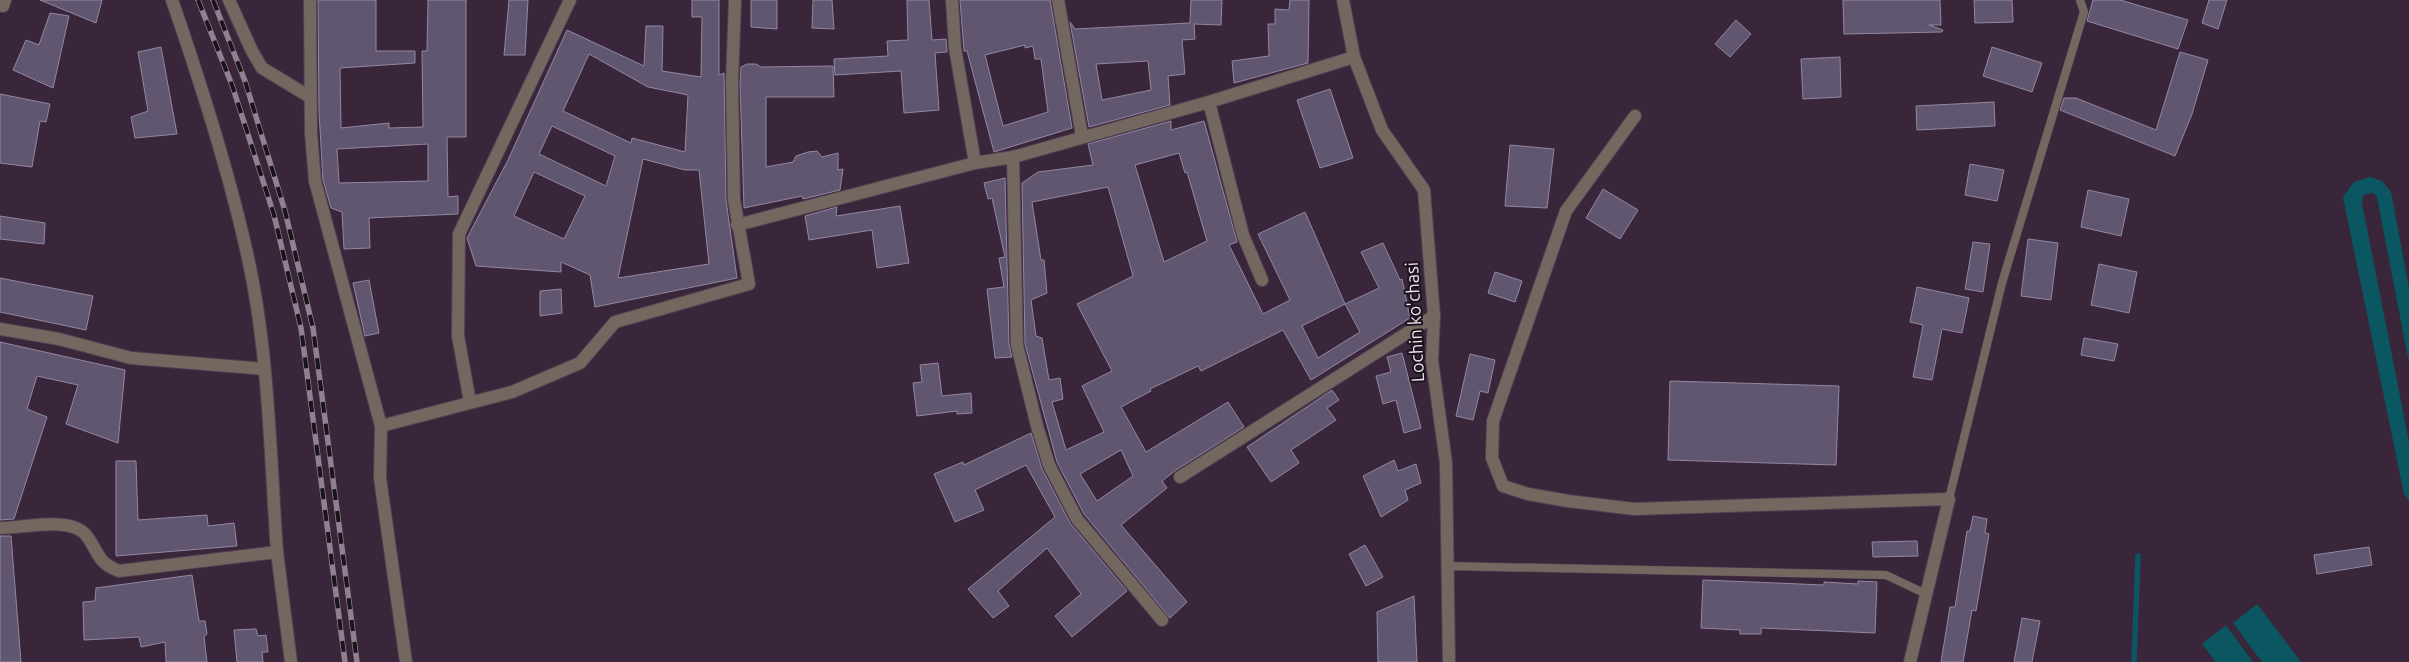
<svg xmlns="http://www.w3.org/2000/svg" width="2409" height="662" font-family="Ubuntu,sans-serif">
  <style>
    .water { fill: #0a5762 }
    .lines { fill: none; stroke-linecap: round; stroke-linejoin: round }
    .stream { stroke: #0a5762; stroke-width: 5.5 }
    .building { fill: #61566f; stroke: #9387a3; fill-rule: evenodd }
    .service-casing { stroke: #534153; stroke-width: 9 }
    .minor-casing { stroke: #534153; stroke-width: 14 }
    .tertiary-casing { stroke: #534153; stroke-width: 14 }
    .service { stroke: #73685f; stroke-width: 8 }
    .minor { stroke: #73685f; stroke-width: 12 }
    .tertiary { stroke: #73685f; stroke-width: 12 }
    .rail-casing { stroke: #908090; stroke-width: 5.5 }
    .rail { stroke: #1b131c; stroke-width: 4; stroke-dasharray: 11; stroke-linecap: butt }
    .labels { text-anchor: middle; stroke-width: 4; stroke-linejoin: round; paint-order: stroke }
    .street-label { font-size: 18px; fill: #f1e4f0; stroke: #1b131c }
  </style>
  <rect width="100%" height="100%" fill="#39263a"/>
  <path class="water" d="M2370 177 2382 181 2391 192 2409 288V363L2377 197 2373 193 2363 195 2362 203 2409 442V502L2404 494 2343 197 2354 182Z
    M2257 604 2301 662H2262L2233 623Z
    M2226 625 2253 662H2216L2202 644Z"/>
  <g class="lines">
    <path class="stream" d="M2134 662 2138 556"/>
  </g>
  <path class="building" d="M40 0H102L96 23Z
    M318 0H376V51H415V63L340 68 341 128 389 123V128L423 127 422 51H427L428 0H466V137H447L448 197 458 196V214L369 218 370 248 344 249 342 212 331 208 323 180 319 112ZM428 144V181L339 183 337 149Z
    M509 0H528L525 55H504Z
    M692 0H719V75L724 73 726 200 737 278 595 307 590 275 561 262V272L476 266 467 238 508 160 567 30 644 66 646 26H663L662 71 701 77 702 17H692ZM589 54 648 87 688 95 685 152 632 138 631 143 563 111ZM552 126 615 156 606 186 539 154ZM643 159 685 170H699L709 264 618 278ZM534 172 585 196 564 239 514 216Z
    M751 0H777V29L751 27Z
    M813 0H832L834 29 812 28Z
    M907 0H929L932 40 946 39 947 52 935 53 939 110 904 113 901 71 835 75 834 59 888 56 887 41 908 40Z
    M960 0H1050L1072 128 994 152 967 51H964ZM1025 45V48L1033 46 1035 59H1041L1048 112 1003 126 985 55Z
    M1191 0H1222L1221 25 1194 24 1195 39 1182 40 1185 74 1168 76 1170 105 1089 127 1070 22 1075 29 1190 23ZM1148 61 1151 90 1102 100 1096 64Z
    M1290 0H1309L1308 63 1234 83 1232 61 1269 56 1268 24H1275V9L1289 10Z
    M1843 0H1940L1941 25H1929L1943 30 1942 32 1844 34Z
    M1974 0H2012L2013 22 1975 23Z
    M2093 0H2120L2188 20 2178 49 2087 21Z
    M2209 0H2227L2218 29 2202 23Z
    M50 13 69 16 53 88 13 70 26 40 39 45Z
    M1736 20 1751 34 1730 57 1715 44Z
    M161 47 177 134 135 138 131 117 148 111 138 52Z
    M1992 47 2042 63 2032 92 1983 76Z
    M2180 52 2208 60 2192 114 2175 156 2060 110 2064 98H2076L2156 130Z
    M1840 57 1841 97 1803 99 1801 59Z
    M747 64H756L761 67 833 66 834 97H766V167L793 162 796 156 808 152 817 151 822 157 838 153V170L843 169 840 190 803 199 802 196 744 208 740 84 741 67Z
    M1330 89 1353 158 1320 168 1297 100Z
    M0 94 50 104 46 122 40 121 32 167 0 163Z
    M1994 102 1995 126 1917 130 1916 106Z
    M1171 121V130L1204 121 1237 242 1229 245 1263 314 1290 300 1258 234 1305 212 1345 304 1379 288 1361 252 1383 243 1400 280 1402 279 1410 318 1311 380 1283 330 1201 371 1198 366 1150 389 1151 391 1121 407 1146 452 1228 402 1244 427 1176 470 1162 481 1167 488 1121 525 1187 602 1170 618 1084 514 1057 462 1025 344 1022 183 1038 172 1093 165 1088 144ZM1179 153 1185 173 1187 172 1207 241 1164 262 1135 165ZM1108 187 1133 276 1077 304 1112 371 1082 386 1104 432 1066 450 1052 402 1063 399 1060 378 1049 380 1042 338 1036 336 1031 300 1047 293 1044 260H1041L1032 202ZM1345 304 1360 332 1318 358 1302 326ZM1121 450 1133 476 1097 501 1080 474Z
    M1510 145 1554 149 1547 208 1505 206Z
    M1970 164 2004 170 1997 201 1965 195Z
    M1005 178 1009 345 1012 357 995 358 987 289 1004 287 999 258 1005 257 992 198 988 199 984 183Z
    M1603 189 1638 210 1620 239 1586 218Z
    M2088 190 2129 199 2121 236 2081 227Z
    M900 206 909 263 877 268 872 230 809 240 805 216 837 207 836 216Z
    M0 216 45 223 44 244 0 239Z
    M2028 239 2058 243 2051 300 2021 296Z
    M1973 242 1990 244 1983 292 1965 289Z
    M2099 264 2137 272 2129 313 2091 305Z
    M1495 272 1522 281 1515 302 1488 293Z
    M0 278 93 296 86 330 0 312Z
    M369 280 379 333 365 336 353 283Z
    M1917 287 1969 298 1962 333 1942 329 1932 380 1913 377 1923 325 1910 322Z
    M561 289 562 313 540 316V291Z
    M2084 338 2118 344 2114 361 2081 355Z
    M0 342 125 370 118 443 66 424 78 385 37 376 27 409 47 417 14 519 0 520Z
    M1402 353 1421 428 1404 433 1396 400 1383 404 1376 376 1391 372 1387 357Z
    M1470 354 1495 360 1488 393 1480 391 1473 420 1456 416Z
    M938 363 942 396 971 393 972 413 957 414V411L917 416 913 383 922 382 920 365Z
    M1670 381 1839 386 1836 465 1668 460Z
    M1332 390 1339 400 1327 408 1336 420 1291 450 1299 463 1271 482 1247 447Z
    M1031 433 1042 469 1070 523 1127 591 1072 637 1055 616 1081 594 1047 548 998 591 1009 606 993 618 968 589 1055 517 1026 465 975 490 984 510 955 522 934 474 963 462 964 465Z
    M1394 460 1398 471 1416 464 1421 483 1405 490 1408 500 1381 517 1363 476Z
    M116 461H136L138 520 207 515 208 526 234 523 237 546 116 556Z
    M1973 516 1987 519 1985 533 1989 534 1976 611 1972 610 1963 662H1941L1950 607H1955L1967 531H1970Z
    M0 536H11L21 662H0Z
    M1917 541 1918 556 1873 557 1872 542Z
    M1365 545 1383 577 1366 586 1349 554Z
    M2369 547 2372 565 2317 574 2314 555Z
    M192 575 199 621H205L207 634 204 637 207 662H166L165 642 141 647 139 637 84 640 83 602 95 601 96 588Z
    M1703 580 1824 585V582L1858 584V581L1877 582 1875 633 1761 628V634H1740V630L1701 628Z
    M1414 596 1417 662H1378L1377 612Z
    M2022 618 2040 621 2032 662H2014Z
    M256 629 258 636 266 635 268 652H262L263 662H237L234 630Z"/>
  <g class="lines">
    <g class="service-casing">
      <path id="service" d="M1949 499 2002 283 2084 12 2080 0
        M1446 566 1886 575 1926 594"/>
    </g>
    <g class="minor-casing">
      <path id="minor" d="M172 0C201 84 229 171 248 258 269 354 270 454 277 552
        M229 0 252 51 262 68 310 97
        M310 0 311 133 315 181 381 426 380 478 406 662
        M952 0 955 48 975 163
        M1058 0 1082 136
        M3 6 5 0
        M1209 102 1243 235 1262 280
        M1635 116 1566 211 1493 421 1492 458 1503 486 1528 494 1568 501 1634 509 1949 499 1910 662
        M1013 157 1017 345 1037 426 1049 465 1077 519 1162 620
        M737 225 975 163 1013 157 1209 102 1354 57
        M0 329 59 339 131 358 264 369
        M470 402 458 336 459 234 570 0
        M381 426 512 392 580 363 615 322 749 284 734 200 732 84 735 0
        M1180 477 1434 316
        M0 528C23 528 71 516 86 535 100 553 96 562 119 571L277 552 291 662"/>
    </g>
    <g class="tertiary-casing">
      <path id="tertiary" d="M1343 0 1354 57 1382 130 1424 190 1434 316 1432 360 1446 463 1449 662"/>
    </g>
    <use href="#service" class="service"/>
    <use href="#minor" class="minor"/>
    <use href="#tertiary" class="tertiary"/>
    <g class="rail-casing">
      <path id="rail" d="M198 0 232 85 274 215 301 328 345 662
        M213 0 245 81 285 211 313 328 357 662"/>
    </g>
    <use href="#rail" class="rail"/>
  </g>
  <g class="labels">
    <g class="street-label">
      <text transform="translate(1415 322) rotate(-93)" y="6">Lochin ko'chasi</text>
    </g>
  </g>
</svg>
